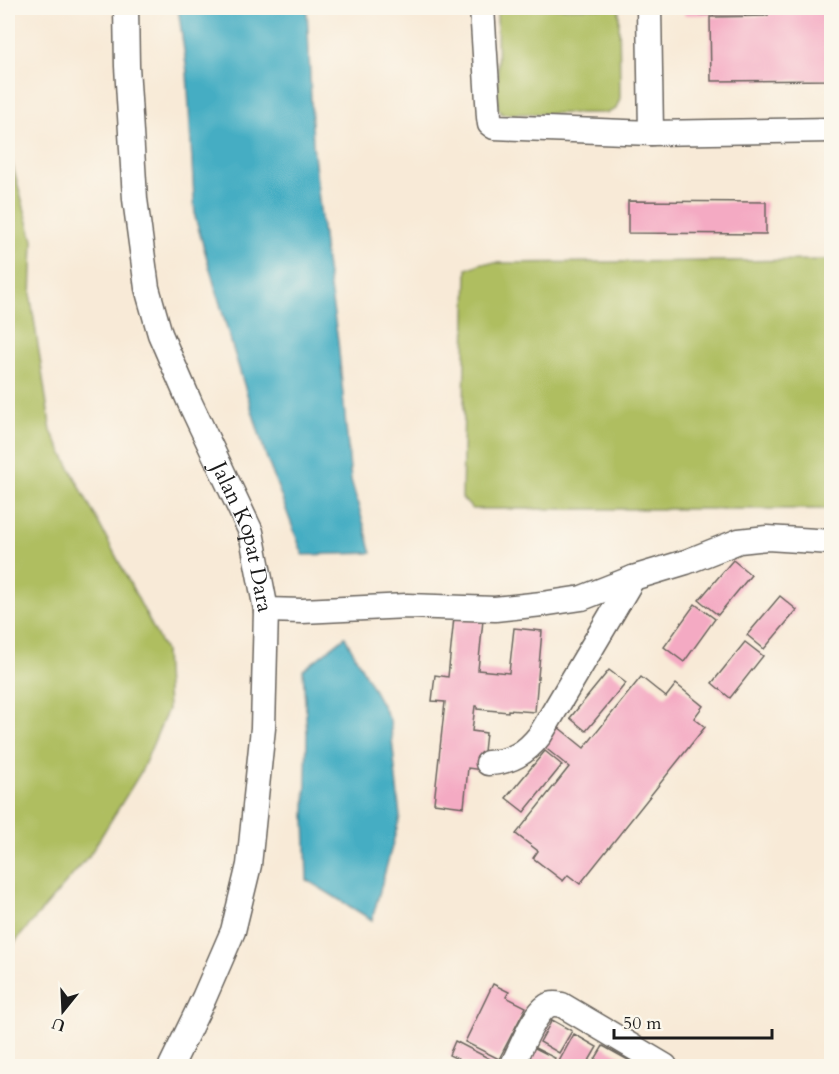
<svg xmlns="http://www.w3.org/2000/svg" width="839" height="1074" font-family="Cardo,serif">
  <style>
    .green { fill: #afbe61; stroke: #666d3e; stroke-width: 1.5 }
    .water { fill: #44adc3; stroke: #306470; stroke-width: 1.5 }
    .building { fill: #f4aac3 }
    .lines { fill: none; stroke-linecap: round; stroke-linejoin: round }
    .minor-casing { stroke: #69645d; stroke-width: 27 }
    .minor { stroke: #fff; stroke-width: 24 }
    .labels { text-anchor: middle; stroke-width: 4.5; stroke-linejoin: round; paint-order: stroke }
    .street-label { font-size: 22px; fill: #1c1c1c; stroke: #fbf7ec }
  </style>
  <rect width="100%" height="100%" fill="#fbf7ec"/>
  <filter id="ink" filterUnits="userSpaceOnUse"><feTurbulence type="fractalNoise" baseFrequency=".0167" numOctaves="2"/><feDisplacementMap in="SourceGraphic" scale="12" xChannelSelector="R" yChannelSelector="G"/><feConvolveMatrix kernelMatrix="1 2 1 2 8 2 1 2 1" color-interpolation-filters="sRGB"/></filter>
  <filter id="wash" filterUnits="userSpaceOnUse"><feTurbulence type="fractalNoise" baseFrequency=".008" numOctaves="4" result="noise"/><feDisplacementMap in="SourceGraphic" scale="24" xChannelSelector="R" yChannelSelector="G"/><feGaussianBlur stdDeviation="1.35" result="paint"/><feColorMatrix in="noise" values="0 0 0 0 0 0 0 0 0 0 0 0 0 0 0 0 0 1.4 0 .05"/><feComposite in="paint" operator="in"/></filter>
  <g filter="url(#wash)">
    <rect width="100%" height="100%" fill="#f8ead7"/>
    <path class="green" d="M497 8H619L620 98 616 109 607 113 502 114 498 108Z
      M8 149 33 240 31 299 51 431 165 651 168 709 141 772 89 856 8 950Z
      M831 260V509H472L462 498 467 269 482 263Z"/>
    <path class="water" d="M178 8H307L313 145 325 255 338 341 351 480 372 553 303 555 266 456 230 339 195 217 187 72Z
      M345 637 390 720 400 817 372 920 307 880 305 817 307 734 303 670Z"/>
    <g id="blocks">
      <path class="building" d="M684 8H765V14L684 15Z
        M768 8H832V80L711 81 710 17 768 16Z
        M628 201 766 202V234L628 233Z
        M733 560 751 575 718 615 699 600Z
        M780 596 797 610 764 649 747 635Z
        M695 604 715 619 684 662 664 647Z
        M454 617 483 620 478 670 509 673 514 628 542 631 535 712 508 710V712L477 709V706H475L472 731 486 733 482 770 468 768 464 807 434 803 445 702 432 701 435 675 448 677Z
        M745 642 763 656 730 698 712 683Z
        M609 670 626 683 586 731 570 718Z
        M641 677 666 697 676 684 703 706 694 718 705 727 580 884 568 875 563 881 533 858 538 851 516 834 569 767 538 742 553 723 584 748Z
        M545 751 562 765 524 812 506 798Z
        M493 984 509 992 506 997 526 1007 499 1059 465 1042Z
        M552 1020 572 1031 559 1053 540 1042Z
        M574 1034 597 1047 586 1066H559L557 1065Z
        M455 1041 496 1062 494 1066H472L449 1055Z
        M527 1044 555 1058 551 1066H516Z
        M603 1046 630 1061 627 1066H591Z"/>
    </g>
  </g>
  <g filter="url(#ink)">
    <use href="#blocks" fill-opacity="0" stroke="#69645d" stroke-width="1.5"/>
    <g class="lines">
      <g class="minor-casing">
        <g id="minor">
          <path id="s1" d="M126 8 127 66 135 199 147 288 160 334 190 403 251 532 266 610 263 728 249 865 233 931 204 998 171 1066"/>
          <path d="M482 8 489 117 490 124 494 127 651 133 832 130"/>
          <path d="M649 8 651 133"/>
          <path d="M266 610 302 611 407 606 495 609 542 604 582 598 633 578 686 562 739 541 767 538 832 542"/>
          <path d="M488 763C511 762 526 753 540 735L633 578"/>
          <path d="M512 1066C520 1051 533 1015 547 1006 552 1003 557 1004 562 1005L665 1066"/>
        </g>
      </g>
      <use href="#minor" class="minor"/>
    </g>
  </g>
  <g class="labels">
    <g class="street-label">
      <text dy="8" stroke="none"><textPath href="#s1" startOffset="549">Jalan Kopat Dara</textPath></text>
    </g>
  </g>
  <rect width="839" height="1074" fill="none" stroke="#fbf7ec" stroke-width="30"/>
  <g transform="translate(63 1011) rotate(198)" stroke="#fbf7ec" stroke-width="4.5" paint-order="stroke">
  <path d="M0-4.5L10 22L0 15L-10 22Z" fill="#1c1c1c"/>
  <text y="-9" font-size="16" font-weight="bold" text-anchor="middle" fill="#1c1c1c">U</text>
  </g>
  <path d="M614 1029v9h158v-9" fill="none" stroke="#1c1c1c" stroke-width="3"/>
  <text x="623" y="1029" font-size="18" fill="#1c1c1c" stroke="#fbf7ec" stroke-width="4.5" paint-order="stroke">50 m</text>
</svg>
